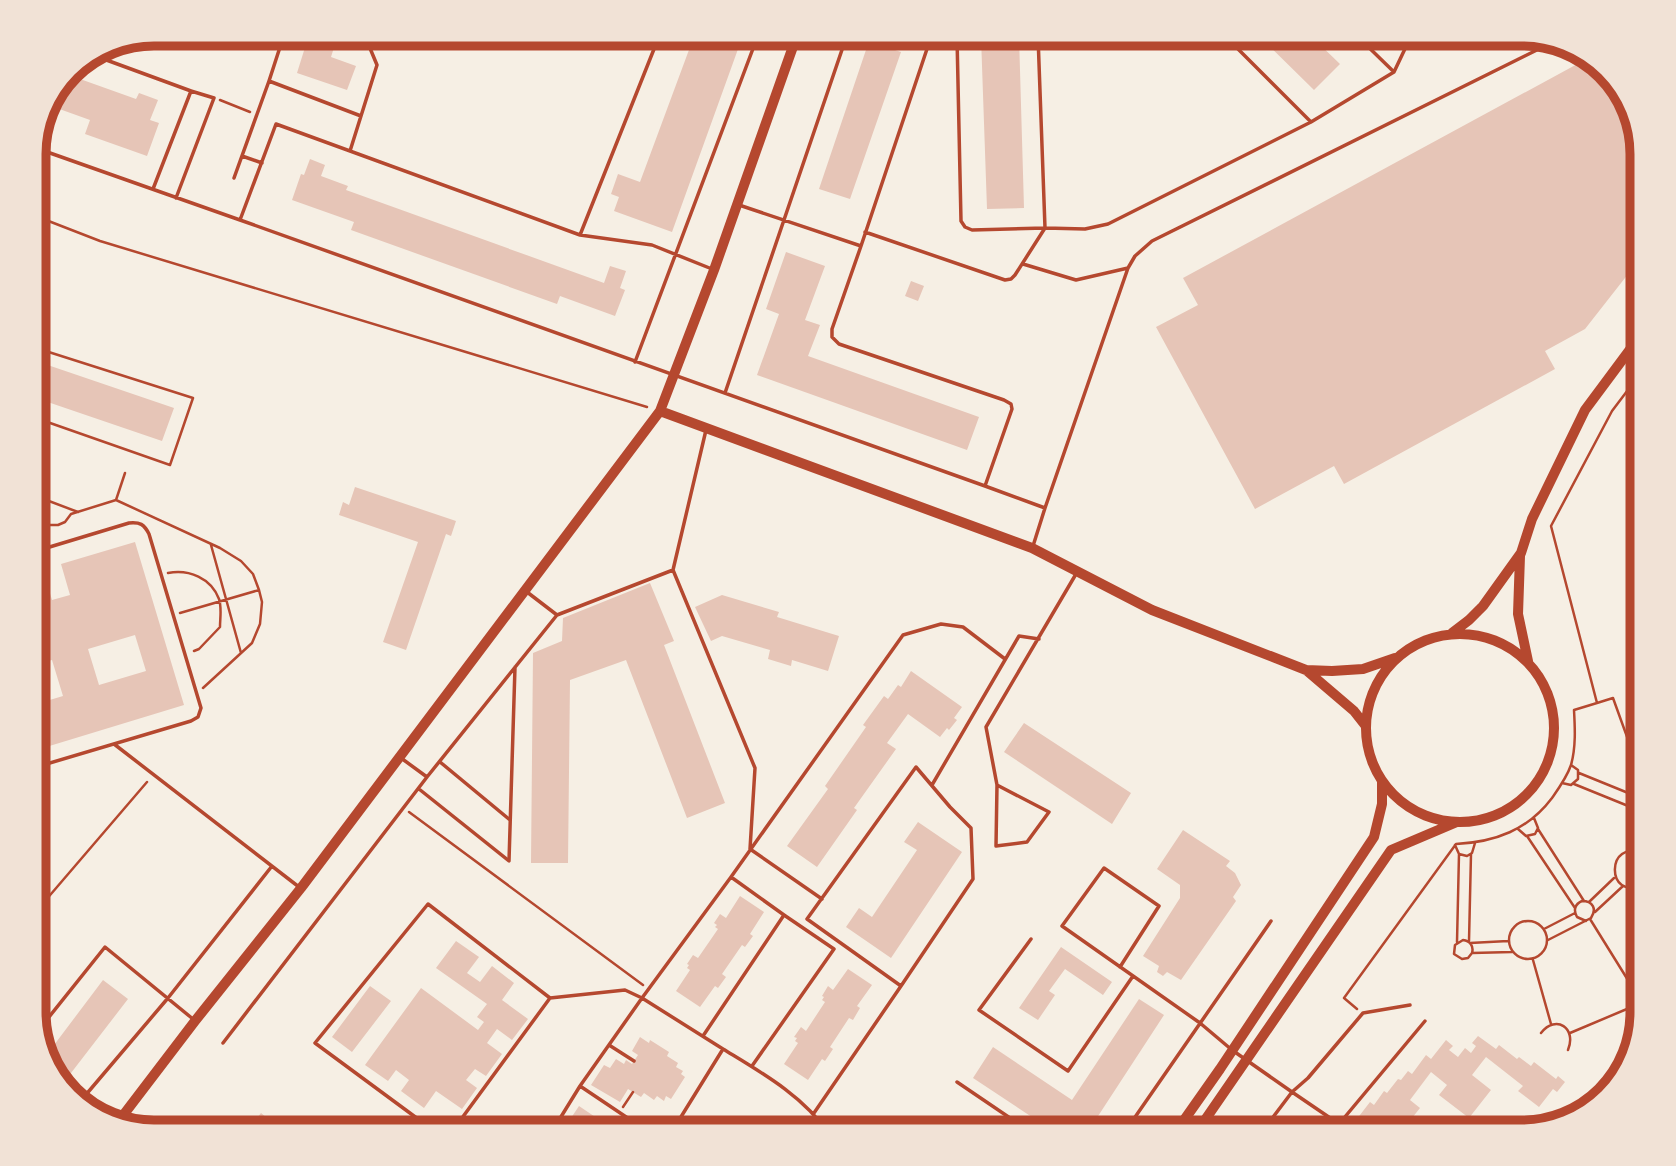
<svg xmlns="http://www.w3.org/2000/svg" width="1676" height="1166" font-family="Rubik,sans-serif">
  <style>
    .building { fill: #e6c5b7; fill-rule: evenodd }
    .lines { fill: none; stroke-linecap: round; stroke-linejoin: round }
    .path { stroke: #b5482f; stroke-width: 2.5 }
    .service { stroke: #b5482f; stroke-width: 3.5 }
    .secondary { stroke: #b5482f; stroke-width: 10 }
    .rim { fill: none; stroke: #b5482f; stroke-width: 9 }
  </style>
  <rect width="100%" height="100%" fill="#f6efe4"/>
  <path class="building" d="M1258 35H1310L1340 64 1314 90Z
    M1019 36 1024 208 987 209 981 37Z
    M700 38H742L672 232 614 211 619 197 611 194 618 174 640 182 693 39Z
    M307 41H336L331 57 356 66 347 90 297 73Z
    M869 41 901 52 850 199 819 189Z
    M1592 56 1627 93 1643 153V255L1585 329 1545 351 1555 369 1344 484 1334 466 1255 509 1156 327 1198 305 1183 278Z
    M66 74 136 99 139 93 158 100 150 120 159 123 147 156 85 134 90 120 51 106Z
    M310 159 325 165 321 176 348 186 346 190 604 283 610 266 626 271 620 288 625 290 615 316 560 296 557 304 351 230 354 222 292 200 301 174 304 175Z
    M786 252 825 266 805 320 820 325 808 356 979 417 967 450 757 375 779 314 766 309Z
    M911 281 924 286 918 301 905 296Z
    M33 360 174 408 162 441 33 397Z
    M355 487 456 521 451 536 446 534 406 650 383 642 418 542 339 515 343 502 349 505Z
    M135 542 184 705 33 751V705L63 696 52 660 33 665V573L43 570 52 600 70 595 61 564ZM135 635 146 671 99 685 88 649Z
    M650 583 674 641 664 645 725 803 687 818 626 660 570 680 568 863H531L533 653 562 641 563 618Z
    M722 595 779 612 777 617 839 636 828 671 792 660 791 666 768 659 770 650 722 636 711 641 695 607Z
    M911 671 962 707 954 718 957 720 949 730 947 728 940 737 908 714 887 743 896 749 854 808 857 810 817 867 787 846 828 789 825 786 866 727 863 725 884 696 888 699 898 685 901 687Z
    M1024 723 1131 793 1112 824 1004 752Z
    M918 822 962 852 891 958 846 927 859 908 872 917 917 850 904 842Z
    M1183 830 1230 861 1226 866 1235 873 1241 885 1233 897 1236 901 1181 980 1167 972 1163 976 1157 972 1159 966 1143 956 1180 898V885L1157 869Z
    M740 896 764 912 750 934 753 936 745 947 742 945 722 974 726 977 718 988 715 986 700 1007 676 991 690 970 687 968 689 965 687 964 693 955 698 958 718 929 715 927 717 925 714 923 720 914 726 918Z
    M456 941 479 957 467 973 480 982 492 966 514 983 502 1000 528 1019 512 1040 497 1029 487 1043 502 1054 486 1076 475 1069 466 1080 477 1088 462 1109 436 1091 424 1108 401 1091 409 1080 396 1070 388 1081 365 1065 421 988 478 1030 484 1022 477 1017 487 1004 436 968Z
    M1061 947 1112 982 1103 995 1065 969 1049 991 1055 995 1038 1020 1019 1008Z
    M848 969 872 985 857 1006 860 1008 853 1020 849 1018 830 1047 833 1049 825 1061 822 1059 808 1080 784 1064 798 1043 795 1041 797 1038 794 1037 801 1027 806 1031 825 1002 822 1000 824 997 822 996 828 986 833 990Z
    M103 980 128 999 61 1086 49 1073 45 1057Z
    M370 986 391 1001 352 1052 332 1037Z
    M1139 999 1164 1015 1087 1133H1056L973 1078 993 1047 1072 1100Z
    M1478 1036 1496 1049 1499 1045 1517 1059 1519 1057 1531 1066 1534 1062 1556 1079 1558 1076 1565 1082 1557 1092 1553 1089 1539 1107 1518 1091 1523 1086 1486 1057 1472 1075 1491 1090 1469 1118 1439 1095 1447 1085 1431 1072 1410 1100 1420 1108 1400 1133H1376L1368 1126 1363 1133H1357L1360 1129 1353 1124 1370 1102 1374 1105 1384 1091 1387 1093 1398 1079 1401 1080 1408 1071 1412 1074 1426 1055 1431 1059 1446 1040 1453 1046 1449 1050 1458 1057 1465 1048 1471 1053 1476 1046 1472 1043Z
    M640 1037 649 1043 650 1040 669 1052 667 1056 678 1063 676 1067 683 1071 681 1074 685 1077 671 1099 666 1096 664 1101 657 1096 654 1100 644 1093 641 1097 628 1089 620 1102 591 1085 604 1065 610 1068 616 1059 624 1064 626 1060 632 1064 638 1055 632 1051Z
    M579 1106 619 1133H561Z
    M261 1113 285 1133H245Z"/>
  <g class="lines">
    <path class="path" d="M220 100 250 112
      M33 215 100 241 647 407
      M33 347 193 398 170 465 33 417
      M125 473 116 500 220 548 241 561 253 574 259 590
      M33 495 78 512
      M33 521 46 525H58L65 522 71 514 116 500
      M211 545 241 653
      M168 573C189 569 211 578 219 599 222 608 220 618 220 627L199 649 194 651
      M180 613 259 590 262 602 260 624 252 643 203 688
      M1597 703 1613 698 1643 781
      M1579 773 1643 799
      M1562 783 1571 785 1578 779V770L1571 765
      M1574 784 1643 812
      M409 812 643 985
      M1518 829 1526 836 1535 834 1538 828 1534 818
      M1538 829 1584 901
      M1527 836 1575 908
      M1455 845 1459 854 1467 856 1472 853 1475 843
      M1640 854 1643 841
      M1643 855C1606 835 1605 904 1643 884
      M1589 902 1614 878
      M1595 912 1623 886
      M33 915 147 782
      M1590 919 1636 993
      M1509 940a19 19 0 1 1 38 0a19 19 0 1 1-38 0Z
      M1544 929 1575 913
      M1548 940 1591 918C1597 909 1593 901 1582 901 1575 904 1573 910 1577 917L1586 921
      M1469 941 1471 854
      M1457 942 1459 854
      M1470 943 1508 941
      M1472 953C1474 946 1470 941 1463 940L1455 945 1454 954 1462 959 1468 958 1472 953 1512 952
      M1533 960 1551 1024
      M1643 991 1635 993 1632 1001 1635 1007 1643 1010
      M1357 1009 1344 998 1456 844C1495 842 1528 830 1552 798 1559 788 1567 777 1571 765 1576 747 1575 728 1574 710L1597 703 1551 526 1612 411 1643 370
      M1541 1033C1556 1014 1577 1028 1568 1050
      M1570 1033 1634 1006
      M623 1107 633 1092"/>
    <path class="service" d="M1355 34 1394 72
      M1470 34 1492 44
      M1224 35 1311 122
      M957 37 961 221 965 227 972 230 1045 228 1038 36
      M203 42 219 47 225 46 228 41
      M90 54 191 91 153 189
      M269 81 282 41
      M33 147 240 220
      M350 151 377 65 367 41
      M242 156 262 163
      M234 178 269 81 361 116
      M176 198 214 98 191 91
      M739 205 861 246 832 329V337L839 344 1004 400 1011 404 1012 409 985 486 1045 508 1033 546
      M865 232 1005 280 1011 279 1015 275 1045 228 1085 229 1108 224 1311 122 1394 72 1412 34
      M580 235 658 39
      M861 246 931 37
      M1023 264 1076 280 1128 268 1045 508
      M1128 268 1135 256 1152 241 1553 42
      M712 269 652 245 580 235 276 124 240 220 985 486
      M635 362 757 38
      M725 393 846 38
      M706 430 673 570 755 768 750 849 822 899
      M33 552 129 523C140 522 144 524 149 534L201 708 198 717 191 721 33 768
      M527 592 557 615 673 570
      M114 744 299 887
      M401 758 427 777 557 615
      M440 762 510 820
      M932 785 1019 636 1039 639
      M997 785 1049 812 1027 842 996 846 997 785 986 727 1076 574
      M419 789 509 861 515 667
      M731 877 903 635 941 624 963 627 1005 659
      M1031 939 979 1010 1068 1071 1133 976
      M1120 967 1159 906 1104 868 1062 926 1200 1023 1232 1050 1292 1092 1261 1133
      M1410 1005 1363 1013 1308 1078 1292 1092 1339 1124 1425 1021
      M37 1032 105 947 193 1019
      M223 1043 427 777
      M609 1045 634 1061
      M752 1066 834 949 784 915
      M957 1082 1032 1133
      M78 1104 168 998 272 866
      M814 1113 901 986 807 919 916 767 950 807 971 828 973 879 901 986
      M437 1133 315 1043 428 904 550 998 625 990 642 998 731 877 784 915 703 1036
      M451 1133 550 998
      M551 1133 580 1086
      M650 1133 580 1086 642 998 723 1049
      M671 1133 723 1049C759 1071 804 1096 828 1133
      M1124 1133 1271 921"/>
    <path class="secondary" d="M660 411 1032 548 1152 610 1306 670 1354 711 1365 725
      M1520 556 1518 614 1528 661
      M1452 633 1469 620 1483 606 1521 553 1532 519 1585 410 1643 332
      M1366 728a94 94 0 1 1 188 0a94 94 0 1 1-188 0Z
      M1306 670 1332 671 1363 669 1395 658
      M118 1122 195 1021 301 888 660 411 714 270 796 38
      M1175 1133 1220 1069 1374 837 1382 804V782
      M1196 1133 1391 850 1457 822"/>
  </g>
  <path d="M0 0H1676V1166H0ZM154 46H1522A108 108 0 0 1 1630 154V1012A108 108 0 0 1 1522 1120H154A108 108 0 0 1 46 1012V154A108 108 0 0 1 154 46Z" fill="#f1e2d6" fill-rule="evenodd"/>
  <path class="rim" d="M154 46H1522A108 108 0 0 1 1630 154V1012A108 108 0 0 1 1522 1120H154A108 108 0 0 1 46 1012V154A108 108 0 0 1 154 46Z"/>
</svg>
